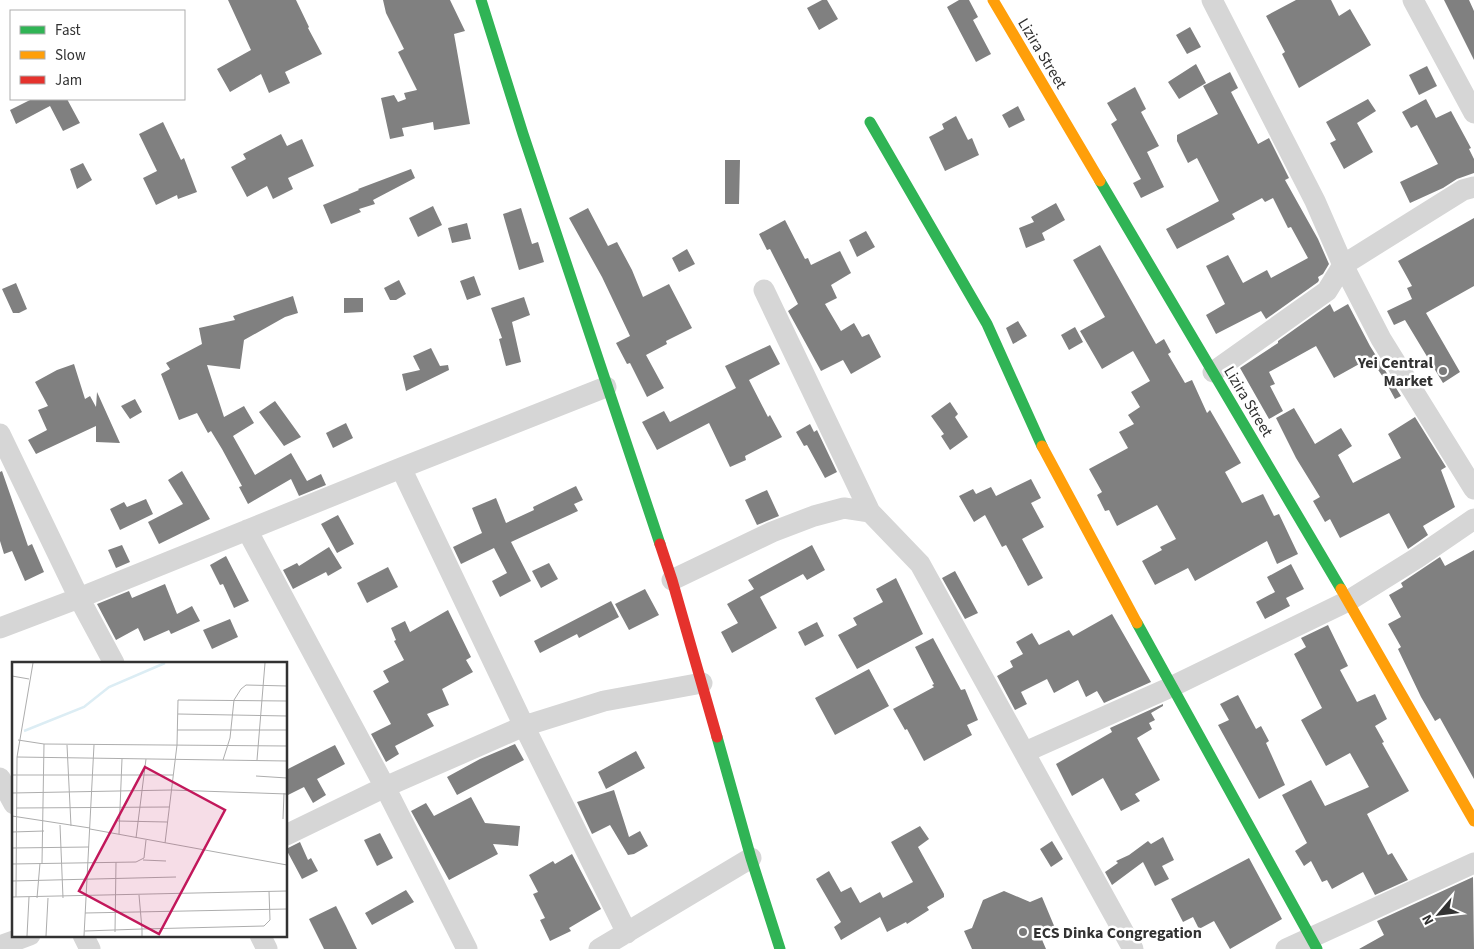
<svg xmlns="http://www.w3.org/2000/svg" width="1474" height="949" font-family="'Source Sans 3',sans-serif">
  <style>
    .building { fill: #808080 }
    .lines { fill: none; stroke-linecap: round; stroke-linejoin: round }
    .street { stroke: #d6d6d6; stroke-width: 21 }
    .fast { stroke: #30b455; stroke-width: 11 }
    .slow { stroke: #ff9f0a; stroke-width: 11 }
    .jam { stroke: #e5322d; stroke-width: 11 }
    .poi-dot { fill: #7a7a7a; stroke: #fff; stroke-width: 2 }
    .labels { text-anchor: middle; stroke-width: 5; stroke-linejoin: round; paint-order: stroke }
    .street-label { font-size: 16px; fill: #323232; stroke: #fff }
    .poi-label { font-size: 16px; font-weight: bold; fill: #323232; stroke: #fff; text-anchor: end }
    .inset-river { fill: none; stroke: #dcedf4; stroke-width: 2.5 }
    .inset-road { fill: none; stroke: #adadad; stroke-width: 1 }
    .view { fill: #c2185b; fill-opacity: 0.15; stroke: #c2185b; stroke-width: 2.5 }
    .inset-edge { fill: none; stroke: #323232; stroke-width: 2.5 }
  </style>
  <rect width="100%" height="100%" fill="#fff"/>
  <path class="building" d="M228 0H296L309 27 308 28 322 54 285 72 290 83 271 92 269 93 261 74 230 92 217 69 251 50Z
    M383 0H450L465 31 454 34 470 124 434 130 433 122 402 128 404 136 390 139 381 98 394 95 398 102 406 99 404 93 417 90 398 52 404 49 386 13Z
    M822 0H827L838 19 819 30 807 8Z
    M959 0H969L978 17 973 20 991 54 976 62 947 7Z
    M1296 0H1331L1339 16 1350 9 1371 45 1299 88 1282 54 1285 52 1266 16Z
    M1444 0H1469L1474 11V60Z
    M1190 27 1201 47 1187 54 1176 35Z
    M1196 64 1206 83 1179 99 1168 82Z
    M1427 66 1437 86 1419 95 1409 75Z
    M1230 72 1238 88 1231 92 1258 144 1269 138 1289 178 1285 180 1318 239 1329 264 1323 274 1318 277 1319 280 1318 282 1266 319 1261 311 1216 334 1206 315 1225 304 1206 266 1228 255 1243 283 1267 270 1271 278 1308 258 1291 227 1288 228 1273 198 1265 202 1262 198 1232 214 1235 219 1177 249 1166 229 1219 201 1197 158 1188 163 1177 141V135L1218 114 1203 86Z
    M1135 87 1146 109 1141 112 1159 146 1147 152 1164 187 1141 198 1133 183 1141 179 1111 124 1117 120 1107 103Z
    M32 99H67L80 123 63 131 50 106 16 124 10 110Z
    M1368 99 1376 111 1357 123 1373 152 1344 169 1330 143 1336 140 1326 122Z
    M1426 99 1436 118 1451 111 1471 148 1469 149 1474 159V173L1457 179 1443 188 1410 203 1400 182 1438 164 1417 125 1411 128 1402 112Z
    M1018 106 1025 120 1009 128 1002 115Z
    M956 116 968 140 972 138 979 155 945 171 929 137 944 129 942 124Z
    M163 122 181 160 184 158 197 192 178 199 177 195 156 205 143 178 157 171 139 134Z
    M281 134 287 146 302 139 314 166 288 178 293 189 273 199 267 186 247 197 231 167 246 159 243 154Z
    M725 160H740L739 204H725Z
    M83 163 92 180 77 189 70 169Z
    M411 169 415 178 373 200 375 204 359 209 361 212 331 224 323 205 359 190 358 189Z
    M1056 203 1065 220 1042 233 1045 240 1026 248 1019 228 1034 222 1031 217Z
    M433 206 442 225 418 237 409 218Z
    M521 208 532 244 538 242 544 262 519 270 503 214Z
    M588 208 608 246 617 242 632 270 643 297 669 284 692 328 666 341 667 344 646 355 664 388 647 397 630 363 627 364 616 343 630 336 602 277 569 218Z
    M1474 218V286L1426 313 1460 372 1443 383 1405 320 1394 325 1387 311 1412 299 1407 288 1412 286 1398 261Z
    M785 220 805 259 808 258 811 265 840 251 851 273 831 285 837 298 825 304 841 331 854 323 862 337 869 334 881 357 851 374 843 360 821 371 788 311 798 304 770 249 767 250 759 234Z
    M467 223 471 239 452 243 448 228Z
    M866 231 875 247 857 257 849 240Z
    M1100 245 1156 344 1164 339 1171 352 1168 354 1185 383 1192 380 1207 413 1210 410 1241 463 1225 472 1242 503 1263 494 1274 516 1279 514 1298 554 1277 564 1267 541 1195 581 1188 568 1155 585 1142 561 1162 550 1160 547 1176 539 1160 510 1157 505 1117 526 1109 510 1105 511 1097 495 1102 492 1089 469 1128 448 1119 432 1134 424 1128 415 1140 407 1131 392 1150 381 1133 351 1102 369 1080 331 1105 317 1073 260Z
    M687 249 695 264 679 272 672 258Z
    M474 276 481 295 467 300 460 281Z
    M399 280 406 294 396 300H390L384 288Z
    M16 283 27 309 19 313H13L2 289Z
    M293 296 298 313 285 317 244 340 240 369 207 365 224 417 244 406 254 423 233 436 255 475 291 453 307 481 321 474 326 485 299 496 291 479 248 504 239 487 242 486 222 449 211 431 208 433 197 413 179 420 161 374 170 369 166 363 202 344 199 328 235 320 233 316Z
    M524 297 530 315 512 322 521 362 506 366 499 339 502 338 491 308Z
    M344 298H363V312L344 313Z
    M1330 304 1334 312 1348 304 1370 346 1401 396 1395 399 1383 377 1370 358 1334 378 1316 346 1269 372 1275 384 1270 386 1283 411 1269 419 1240 368 1278 343V341Z
    M1018 321 1027 336 1013 344 1006 328Z
    M1075 327 1083 342 1069 350 1061 335Z
    M770 345 780 364 749 380 768 417 770 415 782 437 745 456 746 460 730 467 709 423 657 450 642 422 664 411 670 422 736 388 725 366Z
    M431 348 440 366 448 365 449 370 406 391 402 374 420 370 413 356Z
    M74 364 85 399 90 396 96 407 97 392 120 443 96 442V426L36 454 28 440 47 430 38 410 48 406 35 382 57 370Z
    M135 399 142 412 130 419 121 406Z
    M275 401 301 437 284 446 259 412Z
    M950 402 958 414 955 417 968 437 950 450 941 436 944 434 931 416Z
    M1294 408 1315 444 1341 428 1352 446 1338 455 1353 483 1401 458 1388 434 1415 417 1446 467 1441 470 1455 507 1423 526 1428 535 1408 549 1389 513 1340 538 1330 519 1325 522 1313 501 1320 497 1296 458 1276 418Z
    M346 423 353 438 333 448 326 433Z
    M810 424 814 432 817 430 837 472 825 478 807 445 804 446 796 432Z
    M2 471 28 546 32 544 44 572 25 581 12 551 4 554 0 541V472Z
    M182 471 210 519 159 544 148 522 183 504 168 480Z
    M1031 479 1041 498 1031 503 1044 527 1022 539 1043 578 1028 586 1006 545 1002 547 985 515 974 522 959 496 973 489 976 494 991 487 996 496Z
    M576 486 583 500 574 504 578 511 511 542 531 581 500 597 492 581 507 573 494 548 461 564 453 547 482 533 472 508 496 498 506 523 534 510 533 507Z
    M767 490 779 516 757 525 745 500Z
    M146 499 153 514 120 530 110 509 124 502 127 507Z
    M338 515 354 544 337 553 321 524Z
    M122 545 130 562 116 568 108 550Z
    M812 545 825 570 807 580 803 574 760 597 777 628 732 653 721 632 738 623 727 604 754 589 748 580Z
    M329 547 342 568 328 576 326 572 293 589 283 570 297 563 299 566Z
    M1474 550V779L1440 718 1435 721 1421 697 1398 649 1401 647 1388 624 1401 617 1389 595 1403 587 1401 583 1440 557 1445 566Z
    M226 556 249 601 234 608 223 584 220 585 210 565Z
    M549 563 558 579 541 588 532 571Z
    M1291 564 1304 589 1286 598 1290 606 1265 619 1256 602 1275 592 1267 577Z
    M388 567 398 587 367 603 357 583Z
    M955 571 978 613 965 619 942 578Z
    M896 578 923 634 857 669 838 635 857 625 853 618 883 602 876 589Z
    M165 584 177 614 192 606 200 621 171 634 169 630 144 641 138 628 116 640 97 604 129 591 132 598Z
    M645 589 659 615 629 630 615 604Z
    M611 601 619 617 579 638 577 634 540 653 534 641Z
    M448 610 471 657 466 660 473 672 442 689 449 705 427 714 434 726 395 746 399 754 386 762 371 734 391 724 373 691 389 682 383 671 404 660 394 641 396 640 391 628 405 621 410 632Z
    M1112 614 1151 682 1104 703 1097 691 1086 697 1078 680 1054 693 1047 679 1021 692 1027 704 1015 710 997 676 1013 667 1010 661 1023 654 1016 642 1032 633 1039 645 1069 630 1073 636Z
    M230 619 238 637 212 649 203 630Z
    M817 622 824 636 805 646 798 632Z
    M1328 625 1348 666 1340 670 1357 702 1375 694 1387 719 1375 726 1384 742 1382 743 1409 791 1367 814 1388 855 1392 853 1408 880 1375 895 1363 872 1332 889 1327 880 1322 882 1311 861 1304 866 1295 851 1307 843 1282 795 1311 780 1325 806 1369 787 1350 753 1326 766 1301 720 1322 708 1294 654 1306 647 1301 638Z
    M933 638 961 690 965 689 978 720 967 725 972 735 924 761 907 729 905 730 893 709 934 687 932 685 934 684 915 647Z
    M869 669 889 706 835 735 815 698Z
    M1238 695 1256 729 1261 726 1269 741 1266 743 1285 785 1259 799 1218 725 1229 720 1220 704Z
    M1163 704V706L1151 713 1155 720 1149 723 1152 729 1137 738 1160 780 1135 794 1140 801 1121 811 1103 778 1072 796 1056 764 1112 732 1110 728Z
    M515 744 524 760 457 795 447 777 480 759Z
    M335 745 345 764 317 779 326 795 313 803 304 787 286 796V770Z
    M636 751 645 768 606 789 598 772Z
    M614 790 629 837 640 831 648 846 634 854 628 855 610 825 592 834 577 802Z
    M471 797 485 823 520 826 518 846 493 844 498 854 449 880 411 811 426 803 434 816Z
    M920 826 929 839 918 847 944 894V897L927 907 929 910 907 924 906 922 887 932 880 917 841 940 834 927 841 922 816 879 829 871 841 892 851 887 860 903 880 892 883 898 913 882 891 842Z
    M380 833 393 858 377 866 364 840Z
    M1163 837 1174 860 1162 866 1169 879 1155 886 1143 862 1112 885 1105 872 1118 863 1116 861 1129 855 1148 841 1151 844Z
    M1052 841 1063 859 1051 867 1040 849Z
    M300 842 308 860 311 858 318 871 302 879 286 849Z
    M572 854 601 909 569 928 571 931 550 941 540 920 545 918 533 894 538 892 529 875 553 861 555 864Z
    M1249 858 1282 919 1230 949 1214 921 1199 929 1193 917 1183 922 1171 899Z
    M1473 877 1474 949H1359L1384 935 1377 921Z
    M406 890 414 902 372 925 365 913Z
    M1004 891 1030 902 1042 897 1055 928 1040 935 1046 949H972L964 931 972 928 983 900Z
    M336 906 346 926 357 949H324L309 919Z"/>
  <g class="lines">
    <path class="street" d="M1212 0 1315 201 1343 265 1381 339 1474 489
      M1413 0 1474 113
      M764 290 870 512
      M1213 372 1327 291 1343 265 1463 190 1474 187
      M0 434 79 598 114 663
      M401 468 524 726 627 933
      M247 530 385 787 467 949
      M672 580 772 532 814 516 844 508 870 512 920 564 1133 949
      M0 628 79 598 401 468 606 387
      M1025 752 1171 687 1348 601 1417 558 1474 519
      M0 778 14 804
      M286 835 385 787 524 726 604 701 702 683
      M83 935 90 949
      M260 935 267 949
      M0 946 30 935
      M599 949 751 858
      M1286 949 1474 863"/>
    <path class="fast" d="M481 0 523 134 660 544
      M870 122 987 324 1042 446
      M1100 181 1341 589
      M1137 623 1317 949
      M717 737 751 858 780 949"/>
    <path class="slow" d="M993 0 1100 181
      M1042 446 1137 623
      M1341 589 1474 821"/>
    <path class="jam" d="M660 544 672 580 717 737"/>
  </g>
  <g class="poi-dot">
    <circle cx="1443" cy="371" r="5"/>
    <circle cx="1023" cy="932" r="5"/>
  </g>
  <g class="labels">
    <g class="street-label">
      <text transform="translate(1043 53) rotate(59)" y="6">Lizira Street</text>
      <text transform="translate(1249 401) rotate(59)" y="6">Lizira Street</text>
    </g>
    <g class="poi-label">
      <text x="1433" y="368">Yei Central<tspan x="1433" dy="18">Market</tspan></text>
      <text x="1033" y="938" text-anchor="start">ECS Dinka Congregation</text>
    </g>
  </g>
  <g transform="translate(12 662)">
    <rect width="275" height="275" fill="#fff"/>
    <path class="inset-river" d="M12 69 72 45 97 25 153 1"/>
    <path class="inset-road" d="M0 14 17 17M166 52 275 54M165 68H275M6 78 32 82 275 84M55 83 59 164M5 95 275 99M211 98 218 76 222 38 229 27 234 23 275 24M245 98 253 1M0 113H161M244 114 275 116M0 131 159 128 275 132M4 146 157 145M0 154 78 166M271 157 272 131M106 159 155 160M48 163 51 236M78 167 275 203M0 170 32 169M107 172 110 97M124 176 134 97M153 181 165 83 166 38 275 39M0 186 77 185M131 198 154 199M30 201 32 82M0 202 124 200 132 196 134 178M0 219 164 215M0 235 275 229M4 235 5 95 21 1M25 236 28 201M73 251 275 247M73 269 130 267 127 233M103 270 104 200M15 274 17 235M34 274 36 236M72 274 82 83M130 274V267L252 264 258 258 257 229"/>
    <path class="view" d="M133 105 213 148 147 272 67 229Z"/>
    <rect width="275" height="275" class="inset-edge"/>
  </g>
  <rect x="10" y="10" width="175" height="90" fill="#ffffff" stroke="#adadad"/>
  <rect x="20" y="26" width="25" height="8" fill="#30b455" stroke="#adadad"/>
  <text x="55" y="35" font-size="15" fill="#323232">Fast</text>
  <rect x="20" y="51" width="25" height="8" fill="#ff9f0a" stroke="#adadad"/>
  <text x="55" y="60" font-size="15" fill="#323232">Slow</text>
  <rect x="20" y="76" width="25" height="8" fill="#e5322d" stroke="#adadad"/>
  <text x="55" y="85" font-size="15" fill="#323232">Jam</text>
  <g transform="translate(1439 914) rotate(242)" stroke="#ffffff" stroke-width="4" paint-order="stroke">
  <path d="M0-4L9 19L0 12L-9 19Z" fill="#323232"/>
  <text y="-8" font-size="14" font-weight="bold" text-anchor="middle" fill="#323232">N</text>
  </g>
</svg>
